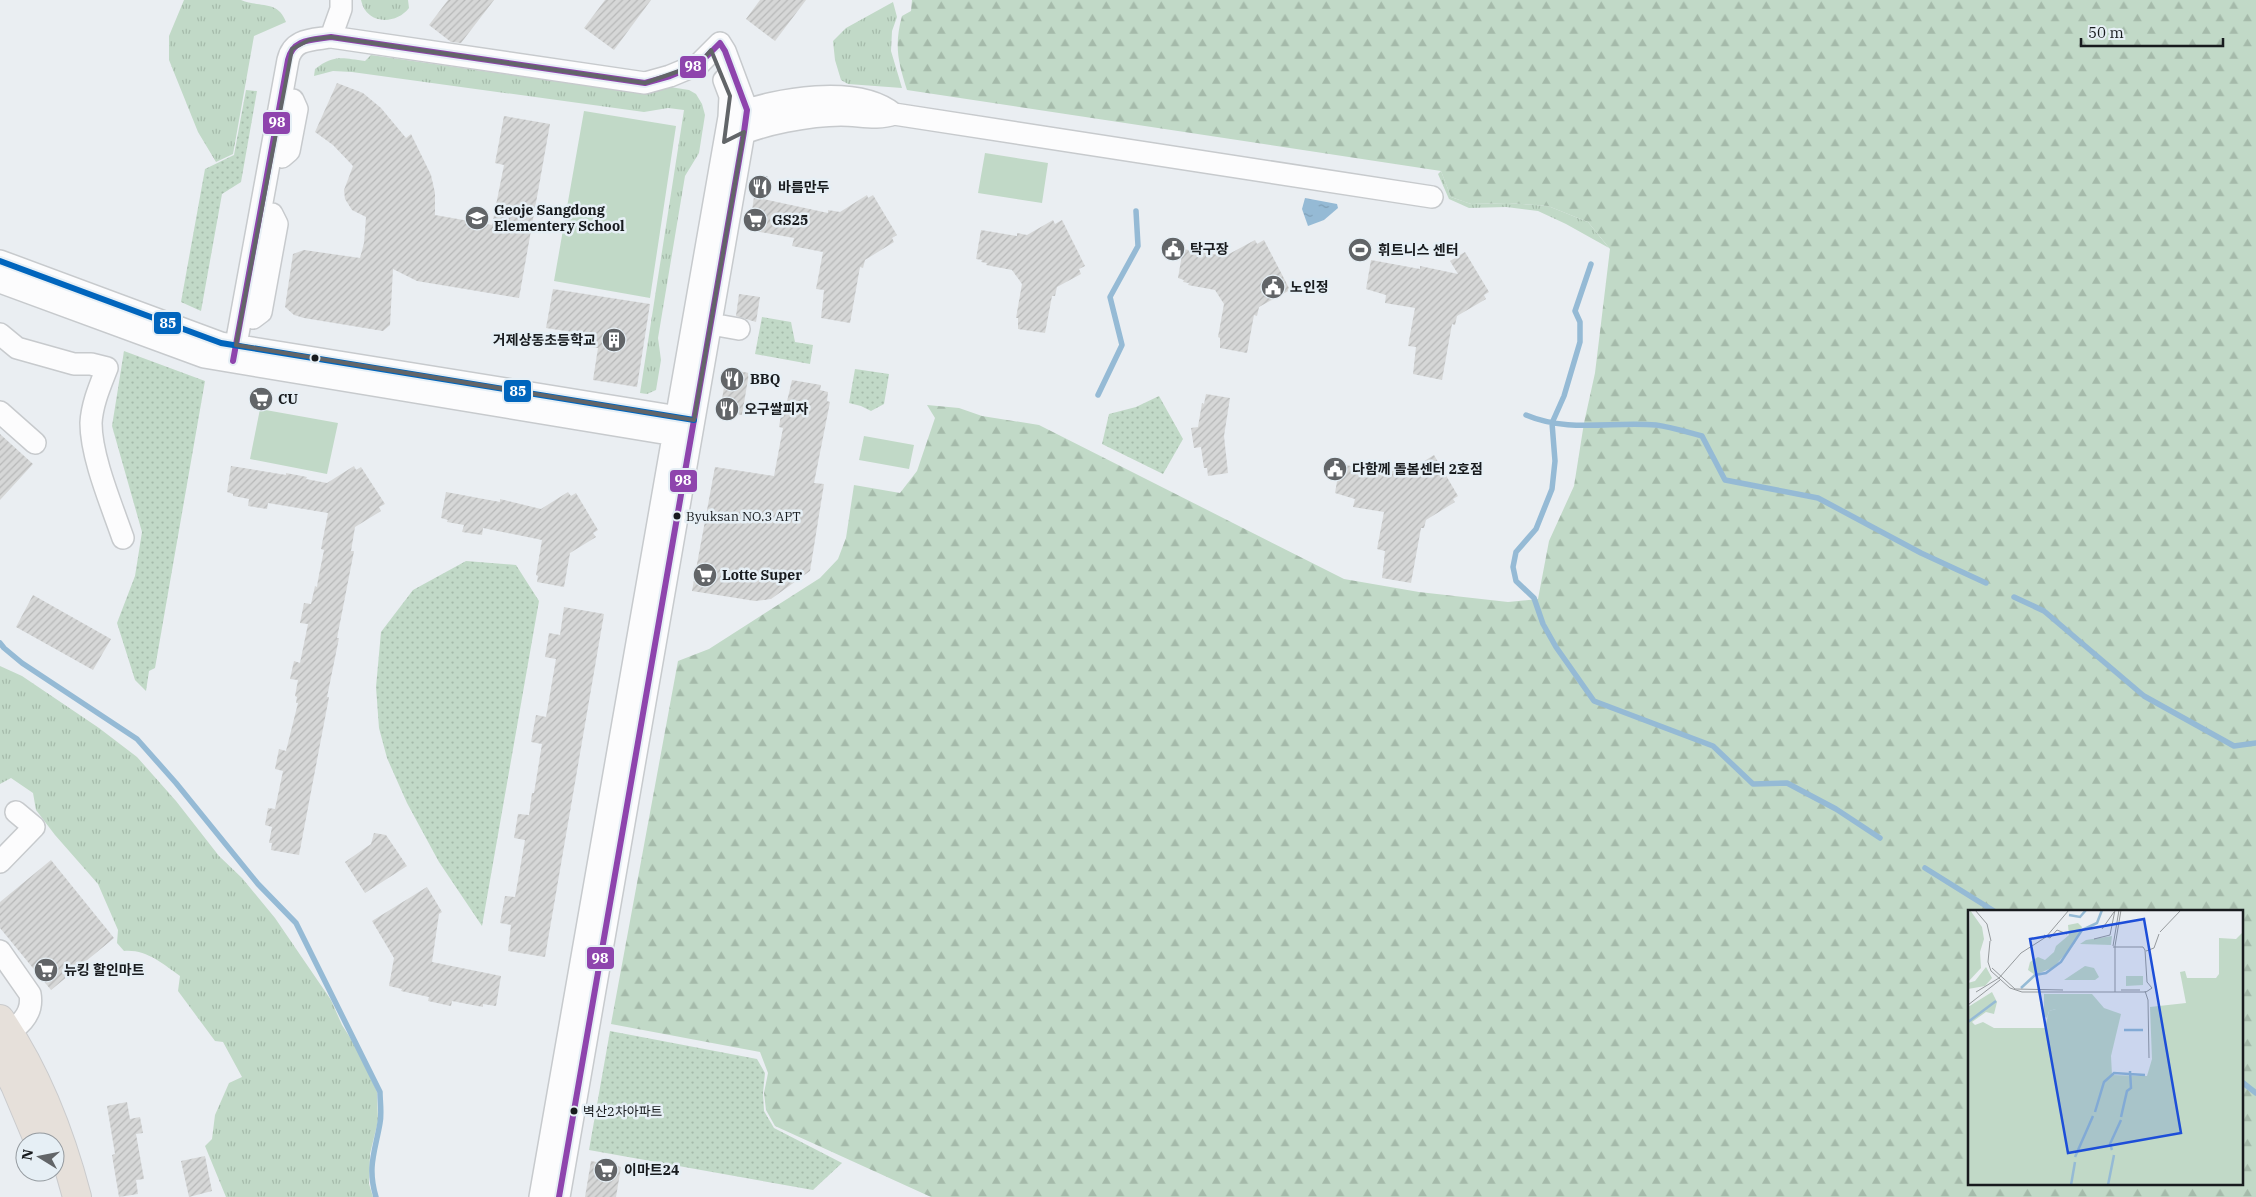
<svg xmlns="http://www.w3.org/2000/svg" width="2256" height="1197" font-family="'IBM Plex Serif','Noto Sans KR',serif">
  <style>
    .grass { fill: url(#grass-tufts) }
    .forest { fill: url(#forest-firs); fill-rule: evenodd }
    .park { fill: url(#park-dots) }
    .pitch { fill: #c1d9c7 }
    .water { fill: url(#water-ripples) }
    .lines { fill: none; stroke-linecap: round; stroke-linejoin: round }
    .stream { stroke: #95bad5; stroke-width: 5.5 }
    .building { fill: url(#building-hatch) }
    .minor-casing { stroke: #c7cacd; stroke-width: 24 }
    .major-casing { stroke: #cacbcd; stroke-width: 30 }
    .minor { stroke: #fcfcfd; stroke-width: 21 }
    .major { stroke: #e6e0da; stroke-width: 28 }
    .bus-1-casing { stroke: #e6eff5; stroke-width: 10 }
    .bus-2-casing { stroke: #e6eff5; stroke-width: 10 }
    .bus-1 { stroke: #8e44ad; stroke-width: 6 }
    .bus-2 { stroke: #0065bd; stroke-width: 6 }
    .marked { fill: none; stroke: #626568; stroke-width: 4; stroke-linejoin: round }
    .bus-dot { fill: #181b1e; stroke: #e6eff5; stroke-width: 2 }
    .labels { text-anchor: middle; stroke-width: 5; stroke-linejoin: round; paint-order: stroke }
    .bus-label { font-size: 13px; fill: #181b1e; stroke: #e6eff5; text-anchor: start }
    .poi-label { font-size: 14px; font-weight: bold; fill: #181b1e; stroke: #e6eff5; text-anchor: start }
    .inset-river { fill: none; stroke: #95bad5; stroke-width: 2.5 }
    .inset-road { fill: none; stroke: #969a9d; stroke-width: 1 }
    .view { fill: #1d4ed8; fill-opacity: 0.15; stroke: #1d4ed8; stroke-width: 2.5 }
    .inset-edge { fill: none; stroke: #181b1e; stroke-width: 2.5 }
    .line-badge { stroke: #e6eff5; stroke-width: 2 }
    .badge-label { font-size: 14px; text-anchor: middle; font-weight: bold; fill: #fff }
  </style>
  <defs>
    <pattern id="grass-tufts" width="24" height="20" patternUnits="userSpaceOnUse" patternTransform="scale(1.25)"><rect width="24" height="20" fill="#c1d9c7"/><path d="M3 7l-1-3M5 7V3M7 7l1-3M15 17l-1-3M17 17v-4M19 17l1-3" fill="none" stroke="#a5baaa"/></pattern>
    <pattern id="forest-firs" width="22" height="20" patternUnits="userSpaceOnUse" patternTransform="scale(1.25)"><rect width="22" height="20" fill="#c1d9c7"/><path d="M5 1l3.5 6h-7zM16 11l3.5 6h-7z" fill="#a5baaa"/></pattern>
    <pattern id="park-dots" width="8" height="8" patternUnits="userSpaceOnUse" patternTransform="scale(1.25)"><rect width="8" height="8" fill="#c1d9c7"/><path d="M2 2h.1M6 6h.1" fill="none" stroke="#a5baaa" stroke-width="1.8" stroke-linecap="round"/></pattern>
    <pattern id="water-ripples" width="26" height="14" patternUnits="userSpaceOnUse" patternTransform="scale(1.25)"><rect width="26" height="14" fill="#95bad5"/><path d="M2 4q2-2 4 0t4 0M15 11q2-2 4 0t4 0" fill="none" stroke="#809fb6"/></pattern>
    <pattern id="building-hatch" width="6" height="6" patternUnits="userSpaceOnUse" patternTransform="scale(1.25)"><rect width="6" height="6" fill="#d6d7d7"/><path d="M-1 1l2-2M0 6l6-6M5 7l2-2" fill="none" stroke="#b7b8b8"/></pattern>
  </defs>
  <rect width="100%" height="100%" fill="#eaeef2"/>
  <path class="grass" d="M184 0H241C261 8 278 0 286 22L254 36 233 154 216 162 198 132 169 60V36Z
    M361 0H408L409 8C396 25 366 25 361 0Z
    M893 2 897 17 892 31 891 51 902 88 848 84 841 80 835 60 833 41 846 28Z
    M371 55 645 94 670 87 689 90 696 94 702 104 705 115 699 153 685 176 658 338 661 360 656 390 647 394 640 393 684 110 668 108 644 112 352 72 333 71 314 76 315 69C334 54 343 58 365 61Z
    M1441 171 1451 197 1471 204 1508 203 1548 206 1588 222 1609 248 1566 224 1538 211 1506 207 1469 208 1449 199 1438 174Z
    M0 666 22 676 99 728 137 757 176 801 219 856 242 878 275 918 331 1000 342 1025 358 1050 377 1092 378 1121 370 1154 369 1184 373 1197H226L205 1146 212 1139 215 1115 229 1083 242 1077 223 1042 215 1041 178 991 180 976C163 964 146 949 124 951L117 943 118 930 98 884 55 835 36 810 33 793 11 778 0 784Z"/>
  <path class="forest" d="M912 0H2256V1197H931L775 1126 766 1110 764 1093 768 1073 760 1052 611 1024 678 661 709 649 820 578 838 559 846 538 854 485 900 493 917 471 935 418 927 405 959 408 982 416 1039 425 1344 579 1419 592 1508 602 1538 599 1549 541 1574 486 1584 423 1595 373 1610 249 1588 222 1548 206 1508 203 1471 204 1451 197 1441 171 907 90C898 62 894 45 902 16L911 11ZM1970 911H2242V1183H1970Z"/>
  <path class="park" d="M246 90 257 91 241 182 222 194 201 311 181 302 205 169 234 155Z
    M762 317 791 322 795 342 813 345 810 364 755 354Z
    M124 351 205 381 155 668 149 671 146 691 135 680 117 623 135 576 142 532 112 426Z
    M855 369 889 374 884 404 871 411 861 406 849 403Z
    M1159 396 1183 439 1163 474 1102 444 1109 414 1136 407Z
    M466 561 516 565 539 601 482 926 439 862 407 803 387 758 379 728 376 687 381 632 413 590Z
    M610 1031 757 1059 765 1073 763 1093 764 1111 774 1128 842 1163 813 1190 589 1150Z"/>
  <path class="pitch" d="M584 111 676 126 650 298 554 281Z
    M985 153 1048 163 1042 203 978 193Z
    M260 409 338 423 327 474 250 459Z
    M864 436 914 445 909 469 859 460Z"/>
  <path class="water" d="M1305 198 1337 204 1338 208 1324 220 1308 226 1302 209Z"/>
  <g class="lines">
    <path class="stream" d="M1591 264 1575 311 1580 322V342L1564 396 1552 423 1555 461 1552 489 1536 529 1516 552 1513 567 1516 581 1534 598 1543 624 1556 647 1594 701 1713 746 1753 784 1787 783 1836 809 1880 838
      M1098 395 1122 345 1110 297 1138 246 1136 211
      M1526 415C1568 433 1613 421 1656 425 1671 427 1687 432 1702 436L1725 480 1818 498 1921 553 1986 583
      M2014 597 2044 611 2144 696 2234 746 2256 743
      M0 643 4 648 22 663 137 739 176 783 258 884 296 923 380 1092C380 1102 382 1113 380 1123 375 1152 367 1167 376 1197
      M1925 868 1994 911
      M2242 1082 2256 1093"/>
  </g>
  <path class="building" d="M448 0H494L461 43 451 42 429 25Z
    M605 0H651L614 50 584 28Z
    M760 0H806L775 41 746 19Z
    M337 83 363 93 381 108 406 138 411 134 431 175 435 193V215L492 225 504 165 495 163 504 116 550 124 519 298 417 281 393 269 390 325 383 331 304 318 294 315 285 307 293 254 304 250 360 258 364 243 366 217 352 210 345 199 344 190 353 166 333 145 315 132Z
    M867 195 868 198 873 195 897 235 892 238 894 242 865 260 863 268 860 267 850 323 821 318 824 290 816 289 823 252 792 246 794 238 749 230 754 197 828 213V210L840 212Z
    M1053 220 1055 224 1062 220 1085 266 1079 269 1081 274 1057 287 1055 296H1052L1045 333 1018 329V318H1016L1022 284 1012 270 986 265 987 263 981 262 982 260 976 259 981 230 1017 236V233L1027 235Z
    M1255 240 1257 244 1264 240 1290 290 1259 307 1257 316 1254 315 1247 353 1220 348V338L1218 337 1224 304 1215 290 1188 285 1189 283 1183 282 1184 280 1178 278 1183 249 1219 255 1220 253 1229 254Z
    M1465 252 1489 292 1484 295 1486 299 1457 316 1455 325 1452 324 1442 380 1413 374 1416 347 1408 346 1415 308 1385 303 1386 295 1366 289 1371 260 1420 269V266L1458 274 1450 261Z
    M553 289 650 304 637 387 593 380 598 348 583 346 585 334 546 328Z
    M739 294 760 297 756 322 736 316Z
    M727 369 749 373 742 415 720 411Z
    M792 380 821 385 820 390 828 392 827 401 830 402 814 483 824 484 810 571 771 599 755 601 692 591 715 467 774 476 783 428 779 427 782 409 785 410Z
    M1206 394 1230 398 1224 436 1228 473 1208 476 1207 468H1204L1201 447 1194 448 1191 428 1198 427 1202 403 1204 404Z
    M0 434 33 464 0 500Z
    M1434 455 1458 496 1453 499 1455 502 1426 520 1424 528H1421L1411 583 1382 578 1385 551 1377 549 1384 512 1353 507 1355 499 1335 493 1340 464 1389 473V470L1427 477 1418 465Z
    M231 466 286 475V473L307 477 306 479 327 483 354 466 356 470 361 467 385 504 379 507 381 511 355 527 351 551H354L337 638H339L327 697H329L299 855 271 850 272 843H269L272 827 265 825 268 808 275 809 283 771 275 769 279 749 286 751 298 703H296L297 697 295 696 298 680 290 679 294 661 300 663 308 624 300 623 304 603 311 604 315 586 317 587 318 580 324 550 321 549 328 513 268 503 267 509 248 506 249 499 233 496V494L227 492Z
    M446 492 500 502V499L541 509 568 492 571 496 576 493 598 530 593 533 596 537 570 553 564 587 537 582 538 576 536 575 542 540 483 528 482 535 462 532 464 525 447 522 448 520 441 518Z
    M33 595 111 639 93 670 16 627Z
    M564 607 604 614 545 957 508 951 511 925 500 923 505 896 515 897 525 840 514 838 518 814 529 815 532 793H534L542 744 531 742 536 715 546 717 556 659 545 657 549 633 560 635Z
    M374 833 386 835 407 866 365 893 345 862 371 844Z
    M51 860 114 938 51 990 0 928V902Z
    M427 887 442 912 439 914 432 962 501 976 496 1006 483 1004V1007L452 1001 451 1006 428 1001 429 997 401 991 402 989 389 986 394 958 372 921Z
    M127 1102 130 1119 140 1117 143 1133 136 1134 144 1179 136 1180 138 1194 119 1197 112 1155 115 1154 107 1106Z
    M205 1156 212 1191 189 1197 181 1161Z
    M591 1161 621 1167 616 1197H585Z"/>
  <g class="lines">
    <g class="minor-casing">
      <path id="minor" d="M331 37 341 9V0
        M734 115C775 98 858 84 894 114
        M733 138C760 124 811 115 841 115 860 115 877 120 894 114L1432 197
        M282 157 289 151 297 109 293 100
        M0 261 221 343 691 419
        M0 282 204 357 687 437
        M253 318 261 312 277 224 272 214
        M711 324 739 329
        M0 334 17 348 74 364H91L107 368C100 386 92 404 91 423 91 457 112 506 123 538
        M233 361 288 60C293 38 313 40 331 37L645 83 670 76 699 64 720 43 725 51 747 110 744 132 559 1197
        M0 412 35 443
        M0 862 34 827 16 812
        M0 951 30 994C34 1016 17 1028 0 1037
        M540 1197 729 117 730 96 724 80"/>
    </g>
    <g class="major-casing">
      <path id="major" d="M0 1019C36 1071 61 1136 77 1197
        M0 1056 15 1085 39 1142"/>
    </g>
    <use href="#minor" class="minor"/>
    <use href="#major" class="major"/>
    <g class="bus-1-casing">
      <path id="bus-1" d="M233 361 288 60C293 38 313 40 331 37L645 83 670 76 699 64 720 43 725 51 747 110 744 132 559 1197"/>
    </g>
    <g class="bus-2-casing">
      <path id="bus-2" d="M0 261 221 343 694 420"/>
    </g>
    <use href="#bus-1" class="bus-1"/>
    <use href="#bus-2" class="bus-2"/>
  </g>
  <path class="marked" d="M331 37 645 83 699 64 711 50 730 96 724 142 744 132 694 420 236 345 292 49 309 40Z"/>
  <defs>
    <g id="restaurant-disc" transform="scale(1.25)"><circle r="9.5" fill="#626568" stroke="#e6eff5"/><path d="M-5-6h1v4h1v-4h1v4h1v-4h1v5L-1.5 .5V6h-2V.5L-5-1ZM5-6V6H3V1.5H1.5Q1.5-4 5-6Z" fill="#fff"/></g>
    <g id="school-disc" transform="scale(1.25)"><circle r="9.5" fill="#626568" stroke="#e6eff5"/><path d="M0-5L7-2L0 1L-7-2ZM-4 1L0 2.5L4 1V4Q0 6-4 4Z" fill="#fff"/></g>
    <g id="supermarket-disc" transform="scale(1.25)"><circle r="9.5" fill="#626568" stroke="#e6eff5"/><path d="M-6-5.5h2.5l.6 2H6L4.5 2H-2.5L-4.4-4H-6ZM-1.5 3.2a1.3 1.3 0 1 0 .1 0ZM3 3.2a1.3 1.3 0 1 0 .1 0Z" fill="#fff"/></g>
    <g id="civic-disc" transform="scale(1.25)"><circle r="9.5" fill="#626568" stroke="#e6eff5"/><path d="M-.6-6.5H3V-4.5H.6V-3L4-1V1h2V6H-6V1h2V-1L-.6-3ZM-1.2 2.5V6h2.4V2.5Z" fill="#fff"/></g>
    <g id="stadium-disc" transform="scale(1.25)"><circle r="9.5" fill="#626568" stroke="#e6eff5"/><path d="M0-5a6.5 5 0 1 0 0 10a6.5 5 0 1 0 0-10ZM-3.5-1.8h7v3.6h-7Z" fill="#fff"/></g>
    <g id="building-disc" transform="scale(1.25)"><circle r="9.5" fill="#626568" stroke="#e6eff5"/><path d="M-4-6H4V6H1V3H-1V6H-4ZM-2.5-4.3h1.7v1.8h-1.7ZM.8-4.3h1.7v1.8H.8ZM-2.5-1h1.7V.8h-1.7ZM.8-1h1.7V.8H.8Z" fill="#fff"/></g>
  </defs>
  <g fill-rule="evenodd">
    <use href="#restaurant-disc" x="760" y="187"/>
    <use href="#school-disc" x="477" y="218"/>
    <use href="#supermarket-disc" x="755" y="220"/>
    <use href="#civic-disc" x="1173" y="249"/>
    <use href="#stadium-disc" x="1360" y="250"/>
    <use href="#civic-disc" x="1273" y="287"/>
    <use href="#building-disc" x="614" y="340"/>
    <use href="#restaurant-disc" x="732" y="379"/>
    <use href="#supermarket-disc" x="261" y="399"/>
    <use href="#restaurant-disc" x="727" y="409"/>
    <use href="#civic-disc" x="1335" y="469"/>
    <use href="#supermarket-disc" x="705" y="575"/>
    <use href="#supermarket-disc" x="46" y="970"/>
    <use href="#supermarket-disc" x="606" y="1170"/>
  </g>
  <g class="bus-dot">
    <circle cx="315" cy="358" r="4.5"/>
    <circle cx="677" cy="516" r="4.5"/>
    <circle cx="574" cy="1111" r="4.5"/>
  </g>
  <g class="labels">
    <g class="bus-label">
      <text x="686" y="521">Byuksan NO.3 APT</text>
      <text x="583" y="1116">벽산2차아파트</text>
    </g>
    <g class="poi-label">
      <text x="778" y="192">바름만두</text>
      <text x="494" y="215">Geoje Sangdong<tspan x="494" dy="16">Elementery School</tspan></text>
      <text x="772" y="225">GS25</text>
      <text x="1190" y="254">탁구장</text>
      <text x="1378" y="255">휘트니스 센터</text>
      <text x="1290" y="292">노인정</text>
      <text x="596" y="345" text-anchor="end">거제상동초등학교</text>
      <text x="750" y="384">BBQ</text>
      <text x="278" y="404">CU</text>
      <text x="744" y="414">오구쌀피자</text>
      <text x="1352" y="474">다함께 돌봄센터 2호점</text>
      <text x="722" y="580">Lotte Super</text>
      <text x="64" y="975">뉴킹 할인마트</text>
      <text x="624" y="1175">이마트24</text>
    </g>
  </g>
  <g transform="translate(1968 910)">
    <rect width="275" height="275" fill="#eaeef2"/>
    <path d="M110 13 114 17 107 33 86 57 67 65 60 60 62 52 70 47 77 50 86 42 88 36 101 25 100 15ZM18 57 24 68 17 76 0 79V73L7 71Z" fill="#c1d9c7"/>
    <path d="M2 0 14 17 16 29 12 42 13 58 0 72ZM275 22V275H0V97L24 82 29 92 26 104 18 102 4 112 7 115 15 112 26 118H77L81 101 88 99V84H124L136 98 153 104 143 146 144 165 179 166 184 149 182 97 218 93 212 62 217 61 219 68H248L251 64V28L268 29Z" fill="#c1d9c7"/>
    <path d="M144 26 143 35 112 34 118 30ZM117 56 126 58 131 67 127 70H96ZM76 84H88V99L81 101 79 108 76 106Z" fill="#c1d9c7"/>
    <path d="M158 66H175V75L158 76Z" fill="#c1d9c7"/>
    <path class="inset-river" d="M101 5 112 7 118 0M53 78 67 65 78 63 93 52 114 20 129 13 134 0M0 112 28 91M156 120H175M127 202 136 172 146 163 177 165M153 207 159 181 163 178 162 161M144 240 142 234 153 210M107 247 125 206M103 275 107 252M140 275 146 245"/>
    <path class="inset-road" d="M7 0 19 14 23 31M134 19 146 2M192 22 213 0M76 25 82 28 89 20 99 24M126 29 142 25 147 0M22 31 20 52 23 61 42 78 54 82H178L184 78 179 72 177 40M145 36 151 0M145 37H175L177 40M178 41 186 38 191 24M24 58 47 79 95 80M153 80H172M177 81 180 90 181 148M8 82 31 68 53 43 78 27 101 0M147 82V36L153 0M0 95 32 70"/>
    <path class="view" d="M176 9 213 223 100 243 62 29Z"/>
    <rect width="275" height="275" class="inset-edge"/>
  </g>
  <g class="line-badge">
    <rect x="679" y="55" width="28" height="24" rx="5" fill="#8e44ad"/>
    <rect x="262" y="111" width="29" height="24" rx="5" fill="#8e44ad"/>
    <rect x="153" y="311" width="29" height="24" rx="5" fill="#0065bd"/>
    <rect x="503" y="379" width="29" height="24" rx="5" fill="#0065bd"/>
    <rect x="669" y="469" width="29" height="24" rx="5" fill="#8e44ad"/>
    <rect x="586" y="946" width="29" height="24" rx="5" fill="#8e44ad"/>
  </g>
  <g class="badge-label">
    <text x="693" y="71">98</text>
    <text x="277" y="127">98</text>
    <text x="168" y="328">85</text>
    <text x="518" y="396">85</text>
    <text x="683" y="485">98</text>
    <text x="600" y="963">98</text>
  </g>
  <g transform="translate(40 1157) rotate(280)"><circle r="24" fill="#e6eff5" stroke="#949a9f"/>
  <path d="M0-4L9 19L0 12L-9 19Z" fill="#626568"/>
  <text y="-8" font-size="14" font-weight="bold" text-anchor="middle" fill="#181b1e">N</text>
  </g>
  <path d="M2081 38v8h142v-8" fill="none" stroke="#181b1e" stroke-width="2.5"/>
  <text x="2088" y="38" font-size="15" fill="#181b1e" stroke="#e6eff5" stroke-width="4" paint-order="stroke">50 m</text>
</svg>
